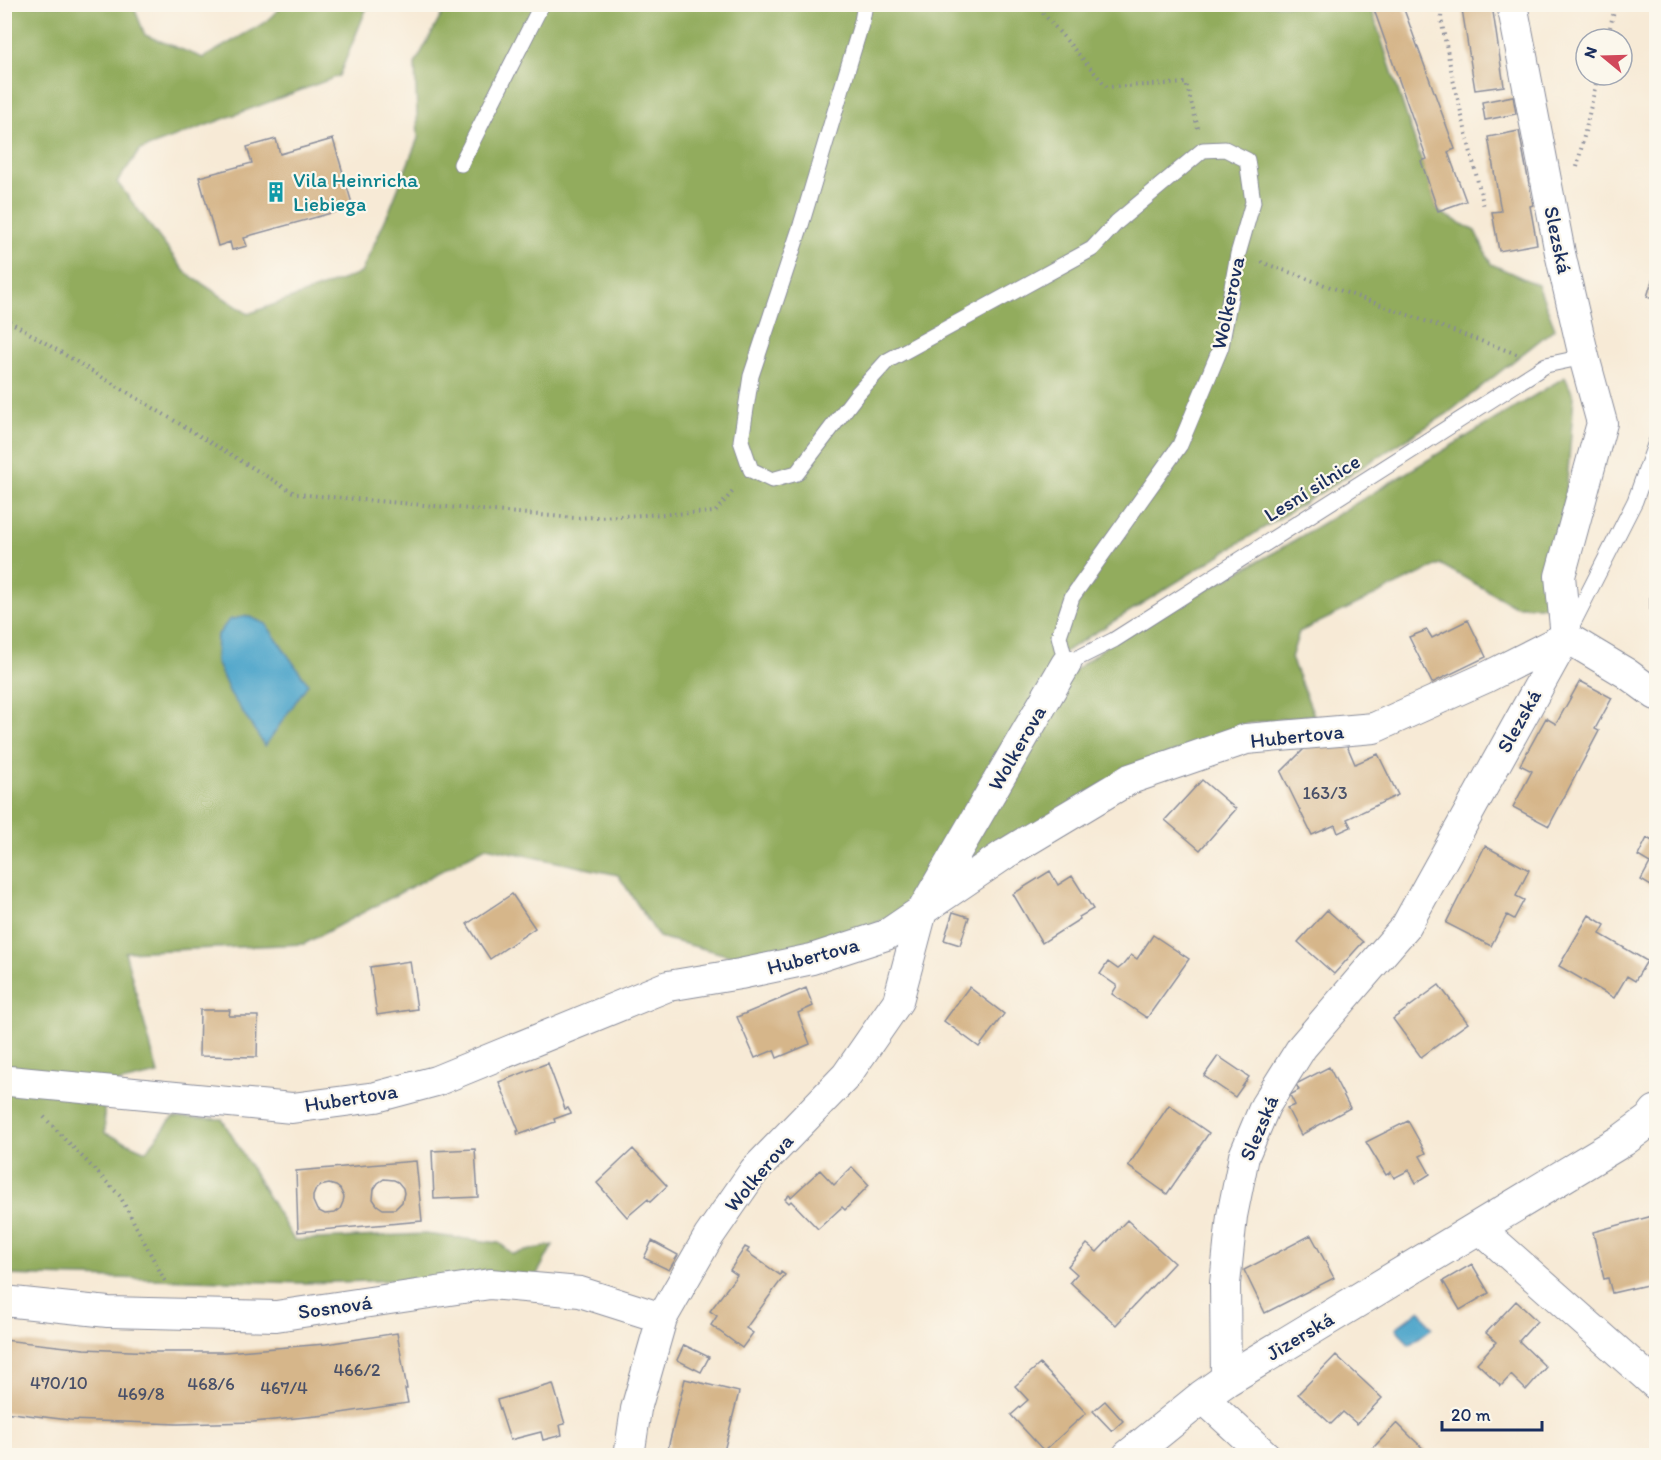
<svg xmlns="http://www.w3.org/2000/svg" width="1661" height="1460" font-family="Itim,sans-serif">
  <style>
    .forest { fill: #92ac5d; stroke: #566e5e; stroke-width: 1.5; fill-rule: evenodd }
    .water { fill: #4da5ca; stroke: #346a94; stroke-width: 1.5 }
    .building { fill: #d6b68a; fill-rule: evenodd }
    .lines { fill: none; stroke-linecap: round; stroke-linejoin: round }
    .service-casing { stroke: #898c9a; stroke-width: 17 }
    .minor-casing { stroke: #898c9a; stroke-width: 32 }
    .tertiary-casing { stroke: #898c9a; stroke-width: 35 }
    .path { stroke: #898c9a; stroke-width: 4; stroke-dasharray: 1.5 4.5; stroke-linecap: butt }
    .service { stroke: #fff; stroke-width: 15 }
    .minor { stroke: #fff; stroke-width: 30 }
    .tertiary { stroke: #fff; stroke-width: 33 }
    .labels { text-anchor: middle; stroke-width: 4.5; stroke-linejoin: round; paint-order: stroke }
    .number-label { font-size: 18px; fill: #4a5169 }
    .culture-label { font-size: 21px; fill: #0d838f; stroke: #fbf7ec; text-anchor: start }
    .street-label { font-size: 21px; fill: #1b2f5e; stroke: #fbf7ec }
  </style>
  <rect width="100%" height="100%" fill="#fbf7ec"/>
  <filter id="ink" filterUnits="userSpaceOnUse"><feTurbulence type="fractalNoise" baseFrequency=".0167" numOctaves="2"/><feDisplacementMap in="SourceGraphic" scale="12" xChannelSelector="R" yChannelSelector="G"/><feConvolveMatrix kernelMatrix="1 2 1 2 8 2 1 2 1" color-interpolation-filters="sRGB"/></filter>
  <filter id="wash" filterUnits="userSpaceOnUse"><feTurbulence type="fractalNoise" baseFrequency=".008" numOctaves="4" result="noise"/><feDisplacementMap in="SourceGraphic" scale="24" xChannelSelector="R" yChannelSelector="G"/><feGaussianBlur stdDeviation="1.35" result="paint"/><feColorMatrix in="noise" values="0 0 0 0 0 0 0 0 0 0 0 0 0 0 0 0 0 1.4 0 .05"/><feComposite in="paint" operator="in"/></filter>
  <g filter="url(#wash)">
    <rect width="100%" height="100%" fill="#f7ead6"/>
    <path class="forest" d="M5 5H133L145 35 203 58 264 23 284 5H368L339 76 140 150 117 182 186 273 248 314 361 273 390 209 418 138 415 64 447 5H1370L1438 211 1475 231 1491 264 1538 285 1555 328 1447 414 1061 654 911 907 856 932 750 961 659 937 618 875 486 847 304 944 125 952 158 1074 103 1086 105 1133 146 1151 173 1117 222 1119 294 1240 425 1234 499 1243 513 1254 553 1245 536 1276 305 1283 5 1275ZM247 616 266 624 230 693 216 661 217 636 229 621Z
      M1565 377 1574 397 1557 606H1515L1440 564 1299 632 1291 658 1314 715 1245 724 1119 774 958 871 1074 671 1114 640 1275 552Z"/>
    <path class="water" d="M247 616 266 624 308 684 265 746 230 693 216 661 217 636 229 620Z
      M1420 1310 1432 1328 1409 1345 1396 1328Z"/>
    <g id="blocks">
      <path class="building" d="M1372 4H1402L1455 149 1448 152 1466 201 1438 211 1421 161 1427 159Z
        M1492 5 1504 86 1475 90 1462 9Z
        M1513 96 1516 114 1485 120 1482 102Z
        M1519 131 1533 205 1530 206 1537 244 1499 251 1492 212 1501 211 1488 137Z
        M276 139 280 154 333 139 353 207 248 236V237L244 238 247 246 232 250 230 242 218 246 199 177 252 163 247 147Z
        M1656 267V300L1647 297Z
        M1650 597H1656V627H1650Z
        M1468 620 1486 657 1432 683 1409 637 1427 630 1432 638Z
        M1580 681 1612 698 1595 729 1599 731 1549 826 1513 807 1532 771 1520 765 1546 718 1556 724Z
        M1345 741 1355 764 1378 754 1398 795 1347 819 1351 827 1338 833 1335 825 1312 835 1281 772 1307 746Z
        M1202 780 1236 809 1200 850 1165 820Z
        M1647 838 1656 843V889L1641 880 1650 863 1638 856Z
        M1485 846 1529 870 1516 896 1524 900 1514 919 1507 915 1491 946 1446 923Z
        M1050 871 1058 885 1072 876 1093 909 1079 917 1080 919 1042 943 1013 894Z
        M512 894 535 928 490 959 467 924Z
        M1327 910 1363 942 1334 974 1298 942Z
        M953 912 969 917 960 945 944 940Z
        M1589 915 1605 925 1600 934 1647 961 1635 981 1627 976 1614 998 1559 966Z
        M1153 935 1189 959 1147 1018 1112 994 1117 986 1100 974 1108 962 1118 969 1123 965 1131 955 1137 959Z
        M410 961 417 1009 377 1015 370 967Z
        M1439 985 1468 1023 1421 1057 1393 1019Z
        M969 987 1004 1014 979 1047 944 1021Z
        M806 988 813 1006 798 1013 810 1044 777 1058 774 1050 755 1058 737 1017Z
        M200 1010H230L229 1016H258L257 1057 199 1056Z
        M1218 1056 1249 1077 1235 1097 1204 1076Z
        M548 1063 565 1109 568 1108 571 1113 554 1119 555 1122 518 1135 517 1131H519L499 1082Z
        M1329 1067 1350 1108 1301 1135 1287 1108 1295 1105 1290 1095 1299 1090 1296 1084Z
        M1169 1105 1209 1133 1167 1194 1128 1166Z
        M1408 1121 1426 1153 1420 1156 1430 1174 1416 1183 1409 1170 1394 1178 1391 1172 1386 1175 1366 1142Z
        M475 1149 478 1197 434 1199 432 1151Z
        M633 1149 667 1186 650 1202 648 1199 627 1217 597 1183Z
        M416 1161 422 1221 298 1232 296 1171ZM384 1179 394 1180 398 1182 403 1188 404 1193 402 1202 395 1209H383L377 1205 373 1199 374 1189 378 1183ZM329 1184 336 1186 340 1189 344 1197 343 1202 340 1209 335 1213 325 1214 317 1210 313 1201V1196L316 1189 320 1186Z
        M852 1167 869 1185 845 1210 842 1207 818 1229 791 1201 789 1203 785 1199 789 1195 791 1197 820 1170 834 1185Z
        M1656 1215V1283L1612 1293 1608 1278 1604 1279 1593 1232Z
        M1127 1220 1174 1263 1116 1325 1070 1282 1077 1274 1068 1266 1087 1244 1097 1252Z
        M1311 1235 1334 1278 1265 1313 1244 1270Z
        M652 1241 678 1255 669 1270 644 1258Z
        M745 1247 749 1249 747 1252 780 1275 781 1272 785 1275 746 1328 753 1333 742 1348 711 1325 717 1316 710 1311 737 1275 730 1270Z
        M1472 1264 1489 1293 1460 1310 1443 1281Z
        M1516 1301 1537 1321 1519 1341 1546 1367 1526 1390 1511 1375 1501 1386 1477 1363 1496 1342 1486 1333Z
        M397 1333 407 1389H405L408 1403 327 1415 253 1422 178 1424 69 1420 4 1412V1340L84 1349 154 1352H225L326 1344Z
        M684 1345 709 1357 701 1372 677 1360Z
        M1336 1355 1382 1398 1357 1424 1343 1412 1331 1424 1298 1394Z
        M1040 1364 1086 1413 1044 1451 1011 1415 1028 1400 1015 1386Z
        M685 1379 739 1392 723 1455H701L668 1448Z
        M553 1384 565 1424 560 1425 562 1435 543 1440 541 1432 510 1440 497 1400Z
        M1105 1401 1123 1421 1112 1431 1093 1411Z
        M1397 1423 1412 1438 1430 1455H1381L1373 1448Z
        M4 1450 28 1454V1455H4Z"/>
    </g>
  </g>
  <g filter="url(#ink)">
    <use href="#blocks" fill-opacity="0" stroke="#898c9a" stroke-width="1.5"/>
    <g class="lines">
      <g class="service-casing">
        <path id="service" d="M865 4 862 21 801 225 751 376 741 441 751 470 772 480 797 473 858 393 887 361 1092 249 1117 222 1203 150 1225 149 1247 160 1253 202 1238 254 1221 347 1180 445 1072 597 1059 636 1066 664 1114 640 1546 365 1584 357
          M461 164 542 4
          M1570 629 1635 501 1656 442"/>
      </g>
      <g class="minor-casing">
        <path id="minor" d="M9 1081 292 1108 376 1097 436 1081 668 986 740 974 812 959 886 935 1005 854 1130 779 1246 739 1374 728 1485 678 1566 637 1626 673 1656 695
          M1478 1227 1656 1385
          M4 1301 108 1312 276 1316 490 1284 580 1292 662 1318
          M1226 1380 1225 1284 1232 1216 1244 1156 1265 1106 1302 1047 1406 926 1566 637 1560 576 1602 423 1584 357 1560 253 1512 4
          M1202 1397 1266 1456
          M629 1456 636 1409 662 1318 709 1236 754 1171 846 1076 898 1001 922 911 1066 664"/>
      </g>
      <g class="tertiary-casing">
        <path id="tertiary" d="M1129 1456 1202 1397 1226 1380 1623 1140 1650 1120 1656 1112"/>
      </g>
      <path class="path" d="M1035 4 1107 87 1186 83 1198 128
        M1442 4 1441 19 1452 75 1484 207
        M1607 39 1616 4
        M1577 167 1598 75
        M1261 262 1517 354
        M4 318 296 494 575 518 715 512 735 489
        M44 1117 120 1196 165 1281"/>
      <use href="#service" class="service"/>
      <use href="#minor" class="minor"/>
      <use href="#tertiary" class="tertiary"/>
    </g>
  </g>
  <defs>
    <g id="building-bare" transform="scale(1.62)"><path d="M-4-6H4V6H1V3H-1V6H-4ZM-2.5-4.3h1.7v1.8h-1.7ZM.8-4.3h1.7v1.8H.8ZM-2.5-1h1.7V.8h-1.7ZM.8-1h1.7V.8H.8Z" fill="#0f9aa8" stroke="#fbf7ec" stroke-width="2.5" paint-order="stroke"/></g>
  </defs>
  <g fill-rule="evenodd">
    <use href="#building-bare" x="276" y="192"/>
  </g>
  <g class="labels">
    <g class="number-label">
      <text x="1325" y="799">163/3</text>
      <text x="357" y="1376">466/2</text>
      <text x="59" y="1389">470/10</text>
      <text x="211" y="1390">468/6</text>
      <text x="284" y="1394">467/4</text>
      <text x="141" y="1400">469/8</text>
    </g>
    <g class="culture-label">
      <text x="293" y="187">Vila Heinricha<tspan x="293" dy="24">Liebiega</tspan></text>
    </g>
    <g class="street-label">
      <text transform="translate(1558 240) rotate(78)" y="7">Slezská</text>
      <text transform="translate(1228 303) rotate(-78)" y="7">Wolkerova</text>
      <text transform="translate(1312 488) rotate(-32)" y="7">Lesní silnice</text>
      <text transform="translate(1519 721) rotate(-61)" y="7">Slezská</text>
      <text transform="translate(1297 736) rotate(-6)" y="7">Hubertova</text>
      <text transform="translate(1017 748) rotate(-60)" y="7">Wolkerova</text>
      <text transform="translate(813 956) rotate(-15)" y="7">Hubertova</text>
      <text transform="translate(351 1098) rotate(-9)" y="7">Hubertova</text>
      <text transform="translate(1259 1128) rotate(-67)" y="7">Slezská</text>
      <text transform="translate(759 1173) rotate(-50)" y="7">Wolkerova</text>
      <text transform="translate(335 1307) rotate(-8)" y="7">Sosnová</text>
      <text transform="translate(1300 1336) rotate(-31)" y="7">Jizerská</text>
    </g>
  </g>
  <rect width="1661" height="1460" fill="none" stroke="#fbf7ec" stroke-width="24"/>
  <g transform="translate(1604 57) rotate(289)"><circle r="28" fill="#fbf7ec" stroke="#a1a7b3" stroke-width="1.5"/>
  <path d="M0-4.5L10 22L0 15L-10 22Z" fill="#d1495b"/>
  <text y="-9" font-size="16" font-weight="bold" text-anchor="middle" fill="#1b2f5e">N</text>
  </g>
  <path d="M1442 1421v9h100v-9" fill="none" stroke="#1b2f5e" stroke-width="3"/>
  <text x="1451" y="1421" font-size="18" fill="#1b2f5e" stroke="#fbf7ec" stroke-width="4.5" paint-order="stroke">20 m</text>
</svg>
